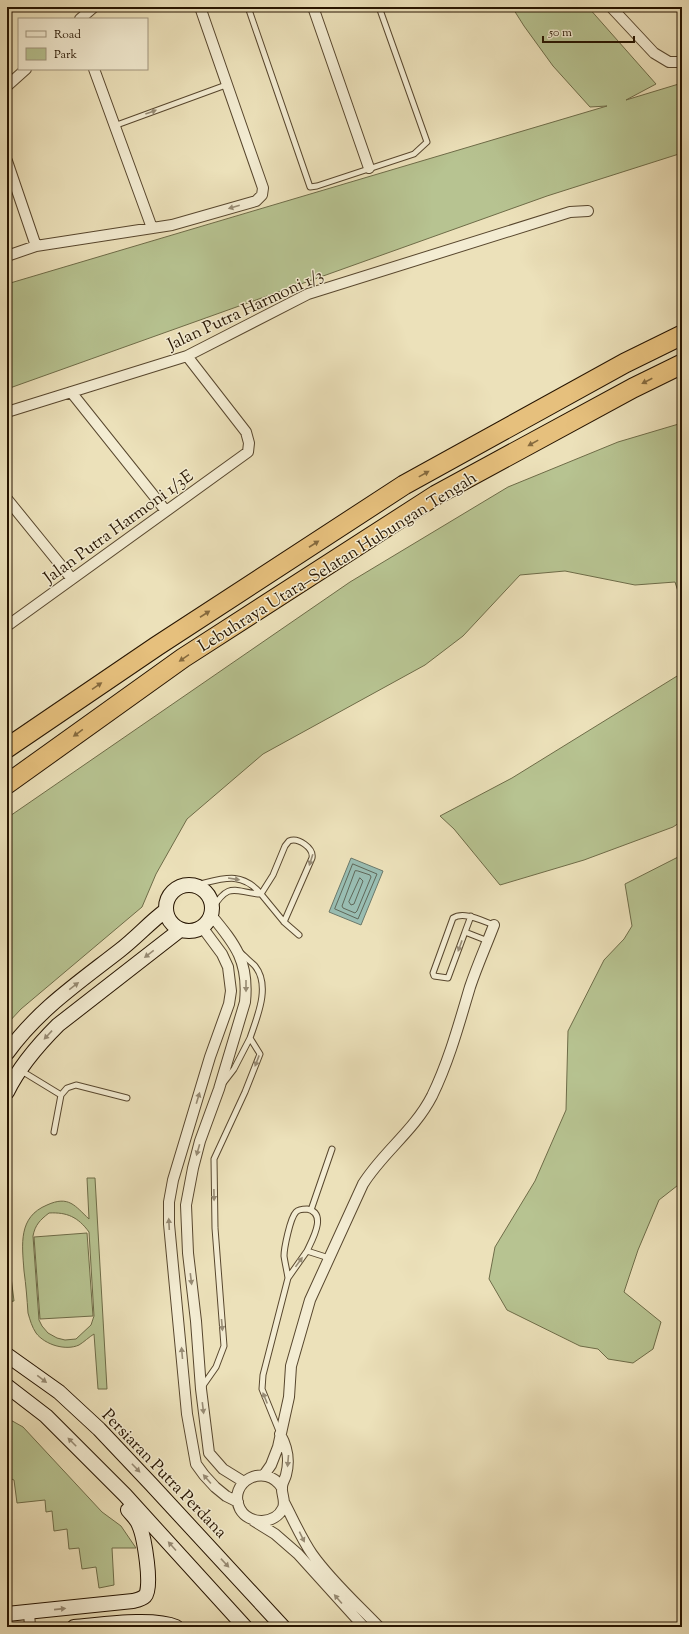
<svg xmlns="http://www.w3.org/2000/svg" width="689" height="1634" font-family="'Sorts Mill Goudy',serif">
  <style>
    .green { fill: #b7c391; stroke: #6e6c48; fill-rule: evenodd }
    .water { fill: #99bdb2; stroke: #6b796b }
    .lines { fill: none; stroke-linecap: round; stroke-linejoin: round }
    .shore { stroke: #606859; stroke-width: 1 }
    .lane-casing { stroke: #58472e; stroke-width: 7 }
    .street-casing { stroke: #58472e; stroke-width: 12 }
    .secondary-casing { stroke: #261400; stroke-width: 16 }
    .highway-casing { stroke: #261400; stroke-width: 21 }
    .lane { stroke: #f3ecd2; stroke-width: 5 }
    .street { stroke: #f3ecd2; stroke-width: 10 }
    .secondary { stroke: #f3ecd2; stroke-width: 14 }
    .highway { stroke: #e6c07d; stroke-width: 19 }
    .oneway { fill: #978b74 }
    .oneway2 { fill: #866a3e }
    .labels { text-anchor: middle; stroke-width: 3; stroke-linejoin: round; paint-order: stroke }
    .street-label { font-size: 17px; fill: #261400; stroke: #f3ecd2 }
  </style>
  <rect width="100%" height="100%" fill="#ece1ba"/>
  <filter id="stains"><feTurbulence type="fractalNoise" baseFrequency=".005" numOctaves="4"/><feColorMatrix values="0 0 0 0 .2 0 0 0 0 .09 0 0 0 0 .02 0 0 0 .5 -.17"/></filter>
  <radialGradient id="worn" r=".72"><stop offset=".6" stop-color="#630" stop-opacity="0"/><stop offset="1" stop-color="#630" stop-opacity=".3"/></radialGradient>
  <path class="green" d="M512 7H588L656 84 626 100 682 83V153L547 196 7 389V284L607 106 590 107 553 66 524 26Z
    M682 423V604L675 582 635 585 565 571 520 575 463 636 425 665 263 754 187 819 156 874 142 907 21 1009 7 1024V818L350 582 508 487 618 442Z
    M682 673V821L673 827 584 860 500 885 454 829 440 816 512 778Z
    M682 855V1182L659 1200 638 1250 624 1292 661 1322 653 1349 633 1363 608 1359 598 1349 580 1346 507 1310 489 1279 495 1247 535 1181 566 1110 568 1031 604 960 624 939 632 926 625 884Z
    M87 1178H95L107 1389H98L94 1334C89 1337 84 1342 79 1345 66 1351 45 1345 36 1333 32 1327 30 1320 28 1313 27 1299 26 1285 24 1271 22 1244 18 1217 47 1205 69 1195 75 1206 89 1219ZM49 1213C67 1212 78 1217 89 1232L94 1316 91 1325 76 1339 65 1340 57 1338 48 1333 42 1326 39 1320 33 1236C35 1225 40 1220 49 1213Z
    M87 1233 93 1316 40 1319 34 1237Z
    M7 1245 14 1301 7 1302Z
    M7 1418 23 1427 102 1512 121 1526 136 1548H112L114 1585 99 1588 96 1567 82 1569 79 1548 69 1549 67 1529 54 1531 52 1511 46 1512 45 1500 17 1503 14 1480 7 1477Z"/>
  <path class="water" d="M351 858 383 871 361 925 329 912Z"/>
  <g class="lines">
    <path class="shore" d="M353 864 377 874 358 919 335 909Z
      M358 871 370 875 371 877 357 911 355 913 343 908 342 906 355 871Z
      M360 878 363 881 354 904 351 905 349 902Z"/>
    <g class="lane-casing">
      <path id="lane" d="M248 7 310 187 317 186 414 154 427 142 379 7
        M114 126 226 85
        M196 885C222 879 241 870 261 894L273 875 285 846 289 841C298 837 314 848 312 858L284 922
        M212 909C230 880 235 893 261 894L284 922 299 935
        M465 932 471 916
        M488 941 465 932 448 978 434 976 433 973 453 918C464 911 482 921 494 925
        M20 1070 61 1095 67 1088 76 1085 127 1098
        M224 1082 234 1069 250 1038
        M54 1132 61 1095
        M311 1210 332 1149
        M288 1278C287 1271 285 1263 284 1256 284 1249 290 1218 296 1212 299 1209 303 1209 307 1209 328 1213 312 1240 307 1251
        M202 1387 216 1367 224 1346 215 1228 214 1159 245 1092 260 1054 250 1038C257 1017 271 986 255 966 251 962 245 957 241 953
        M279 1431 262 1389 263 1375 288 1278 307 1251 329 1258"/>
    </g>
    <g class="street-casing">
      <path id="street" d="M313 7 369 168
        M611 7 654 53 669 62H682
        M80 19 94 7
        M94 69 152 228
        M7 86 26 69
        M7 161 36 246
        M7 256 36 246 172 225 256 201 262 195 263 188 200 7
        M71 392 166 511
        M7 412 187 356 308 294 570 212 588 211
        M7 499 72 579
        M7 626 248 452 249 443 246 432 187 356
        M211 915C236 945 249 962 245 1002L219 1089 200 1141 193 1168 186 1205 188 1253 196 1321 201 1389 209 1453 223 1469 244 1482
        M202 927 222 954 228 967 231 991 229 1004 210 1057 173 1180 169 1202V1224L187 1414 196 1464 204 1475 215 1487 226 1496 238 1502
        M280 1434C288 1448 290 1460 286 1475 285 1479 282 1483 282 1487 281 1494 286 1500 283 1508 275 1525 249 1525 240 1509 226 1482 266 1461 282 1488
        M264 1475 271 1465 278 1447 289 1397 291 1366 310 1300 363 1184C383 1152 414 1131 432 1096 449 1061 459 1024 470 987 477 966 486 946 494 925
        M284 1502C293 1519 301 1538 312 1554 331 1581 357 1604 379 1627
        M254 1521 275 1534 298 1554 364 1627
        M29 1612 30 1627"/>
    </g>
    <g class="secondary-casing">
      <path id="secondary" d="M166 908a23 23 0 1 1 46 0a23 23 0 1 1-46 0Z
        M7 1053C38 1010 78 983 119 951 136 938 149 923 165 911
        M7 1092C19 1067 39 1044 58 1025L180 930
        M7 1355 59 1392 99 1429 151 1484 283 1627
        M7 1386 46 1416 125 1495 245 1627
        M7 1614 133 1601C137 1600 142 1599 145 1596 153 1588 144 1536 139 1525 137 1519 131 1514 128 1510
        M74 1627C100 1625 153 1617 176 1627"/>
    </g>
    <g class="highway-casing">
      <path id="highway" d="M7 748 157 646 404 485 625 363 682 335
        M7 784 183 658 436 495 633 388 682 364"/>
    </g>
    <use href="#lane" class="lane"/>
    <use href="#street" class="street"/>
    <use href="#secondary" class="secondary"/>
    <use href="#highway" class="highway"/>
  </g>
  <defs><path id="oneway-solid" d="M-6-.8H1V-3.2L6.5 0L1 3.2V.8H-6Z"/></defs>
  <g class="oneway">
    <use href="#oneway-solid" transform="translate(151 112) rotate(-20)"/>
    <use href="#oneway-solid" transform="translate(234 207) rotate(164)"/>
    <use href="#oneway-solid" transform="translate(311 860) rotate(108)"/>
    <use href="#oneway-solid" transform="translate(234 879) rotate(9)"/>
    <use href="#oneway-solid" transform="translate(460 946) rotate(110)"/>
    <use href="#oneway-solid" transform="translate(149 954) rotate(142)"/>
    <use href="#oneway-solid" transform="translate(74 986) rotate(-37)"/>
    <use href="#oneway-solid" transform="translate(246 986) rotate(90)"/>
    <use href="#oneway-solid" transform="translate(48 1035) rotate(133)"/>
    <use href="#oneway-solid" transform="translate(257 1061) rotate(111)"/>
    <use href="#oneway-solid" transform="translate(198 1098) rotate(-73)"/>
    <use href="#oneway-solid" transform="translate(198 1150) rotate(106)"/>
    <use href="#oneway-solid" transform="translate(214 1195) rotate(89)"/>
    <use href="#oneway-solid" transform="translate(169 1224) rotate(-93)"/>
    <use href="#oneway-solid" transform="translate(299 1262) rotate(-54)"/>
    <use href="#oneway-solid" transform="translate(191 1279) rotate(83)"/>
    <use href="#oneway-solid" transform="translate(222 1325) rotate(85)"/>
    <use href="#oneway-solid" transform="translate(182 1353) rotate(-95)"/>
    <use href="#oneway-solid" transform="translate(42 1379) rotate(37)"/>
    <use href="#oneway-solid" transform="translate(265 1398) rotate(-112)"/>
    <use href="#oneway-solid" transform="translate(203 1408) rotate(83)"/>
    <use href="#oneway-solid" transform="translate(72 1442) rotate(-135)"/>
    <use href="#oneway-solid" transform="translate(288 1461) rotate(95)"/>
    <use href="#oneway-solid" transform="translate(136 1468) rotate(46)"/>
    <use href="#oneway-solid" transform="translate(207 1479) rotate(-131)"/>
    <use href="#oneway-solid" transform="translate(302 1537) rotate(64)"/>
    <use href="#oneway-solid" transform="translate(172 1546) rotate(-132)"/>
    <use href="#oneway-solid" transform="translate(225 1563) rotate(47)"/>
    <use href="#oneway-solid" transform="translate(338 1599) rotate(-131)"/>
    <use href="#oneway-solid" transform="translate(60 1609) rotate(-6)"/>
  </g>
  <g class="oneway2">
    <use href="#oneway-solid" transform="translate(647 381) rotate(153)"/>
    <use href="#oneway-solid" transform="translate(533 443) rotate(151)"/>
    <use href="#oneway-solid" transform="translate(424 474) rotate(-29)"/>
    <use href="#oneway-solid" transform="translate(314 544) rotate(-33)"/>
    <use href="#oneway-solid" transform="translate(205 614) rotate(-33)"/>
    <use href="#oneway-solid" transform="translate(184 658) rotate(146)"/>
    <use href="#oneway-solid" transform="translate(97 686) rotate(-34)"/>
    <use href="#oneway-solid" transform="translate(78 733) rotate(144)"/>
  </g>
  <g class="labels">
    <g class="street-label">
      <text transform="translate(245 309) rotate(-25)" y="6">Jalan Putra Harmoni 1/3</text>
      <text transform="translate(118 526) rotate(-36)" y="6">Jalan Putra Harmoni 1/3E</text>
      <text transform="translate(337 561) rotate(-32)" y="6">Lebuhraya Utara–Selatan Hubungan Tengah</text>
      <text transform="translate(165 1473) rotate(46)" y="6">Persiaran Putra Perdana</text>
    </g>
  </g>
  <rect width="689" height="1634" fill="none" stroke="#ece1ba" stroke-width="24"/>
  <rect x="8" y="8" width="673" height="1618" fill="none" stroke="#261400" stroke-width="2"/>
  <rect x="12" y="12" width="665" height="1610" fill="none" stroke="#261400"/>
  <rect x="18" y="18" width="130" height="52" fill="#f3ecd2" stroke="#a1967e"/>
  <rect x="26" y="31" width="20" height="6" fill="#f3ecd2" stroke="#a1967e"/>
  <text x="54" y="38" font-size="12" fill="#261400">Road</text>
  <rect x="26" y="48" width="20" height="12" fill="#b7c391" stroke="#a1967e"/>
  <text x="54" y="58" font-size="12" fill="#261400">Park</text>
  <path d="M543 36v6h91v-6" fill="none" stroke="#261400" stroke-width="2"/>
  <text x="549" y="36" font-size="12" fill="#261400" stroke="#f3ecd2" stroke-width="3" paint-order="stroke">50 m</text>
  <rect width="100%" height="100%" filter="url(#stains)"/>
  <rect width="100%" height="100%" fill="url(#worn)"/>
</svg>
